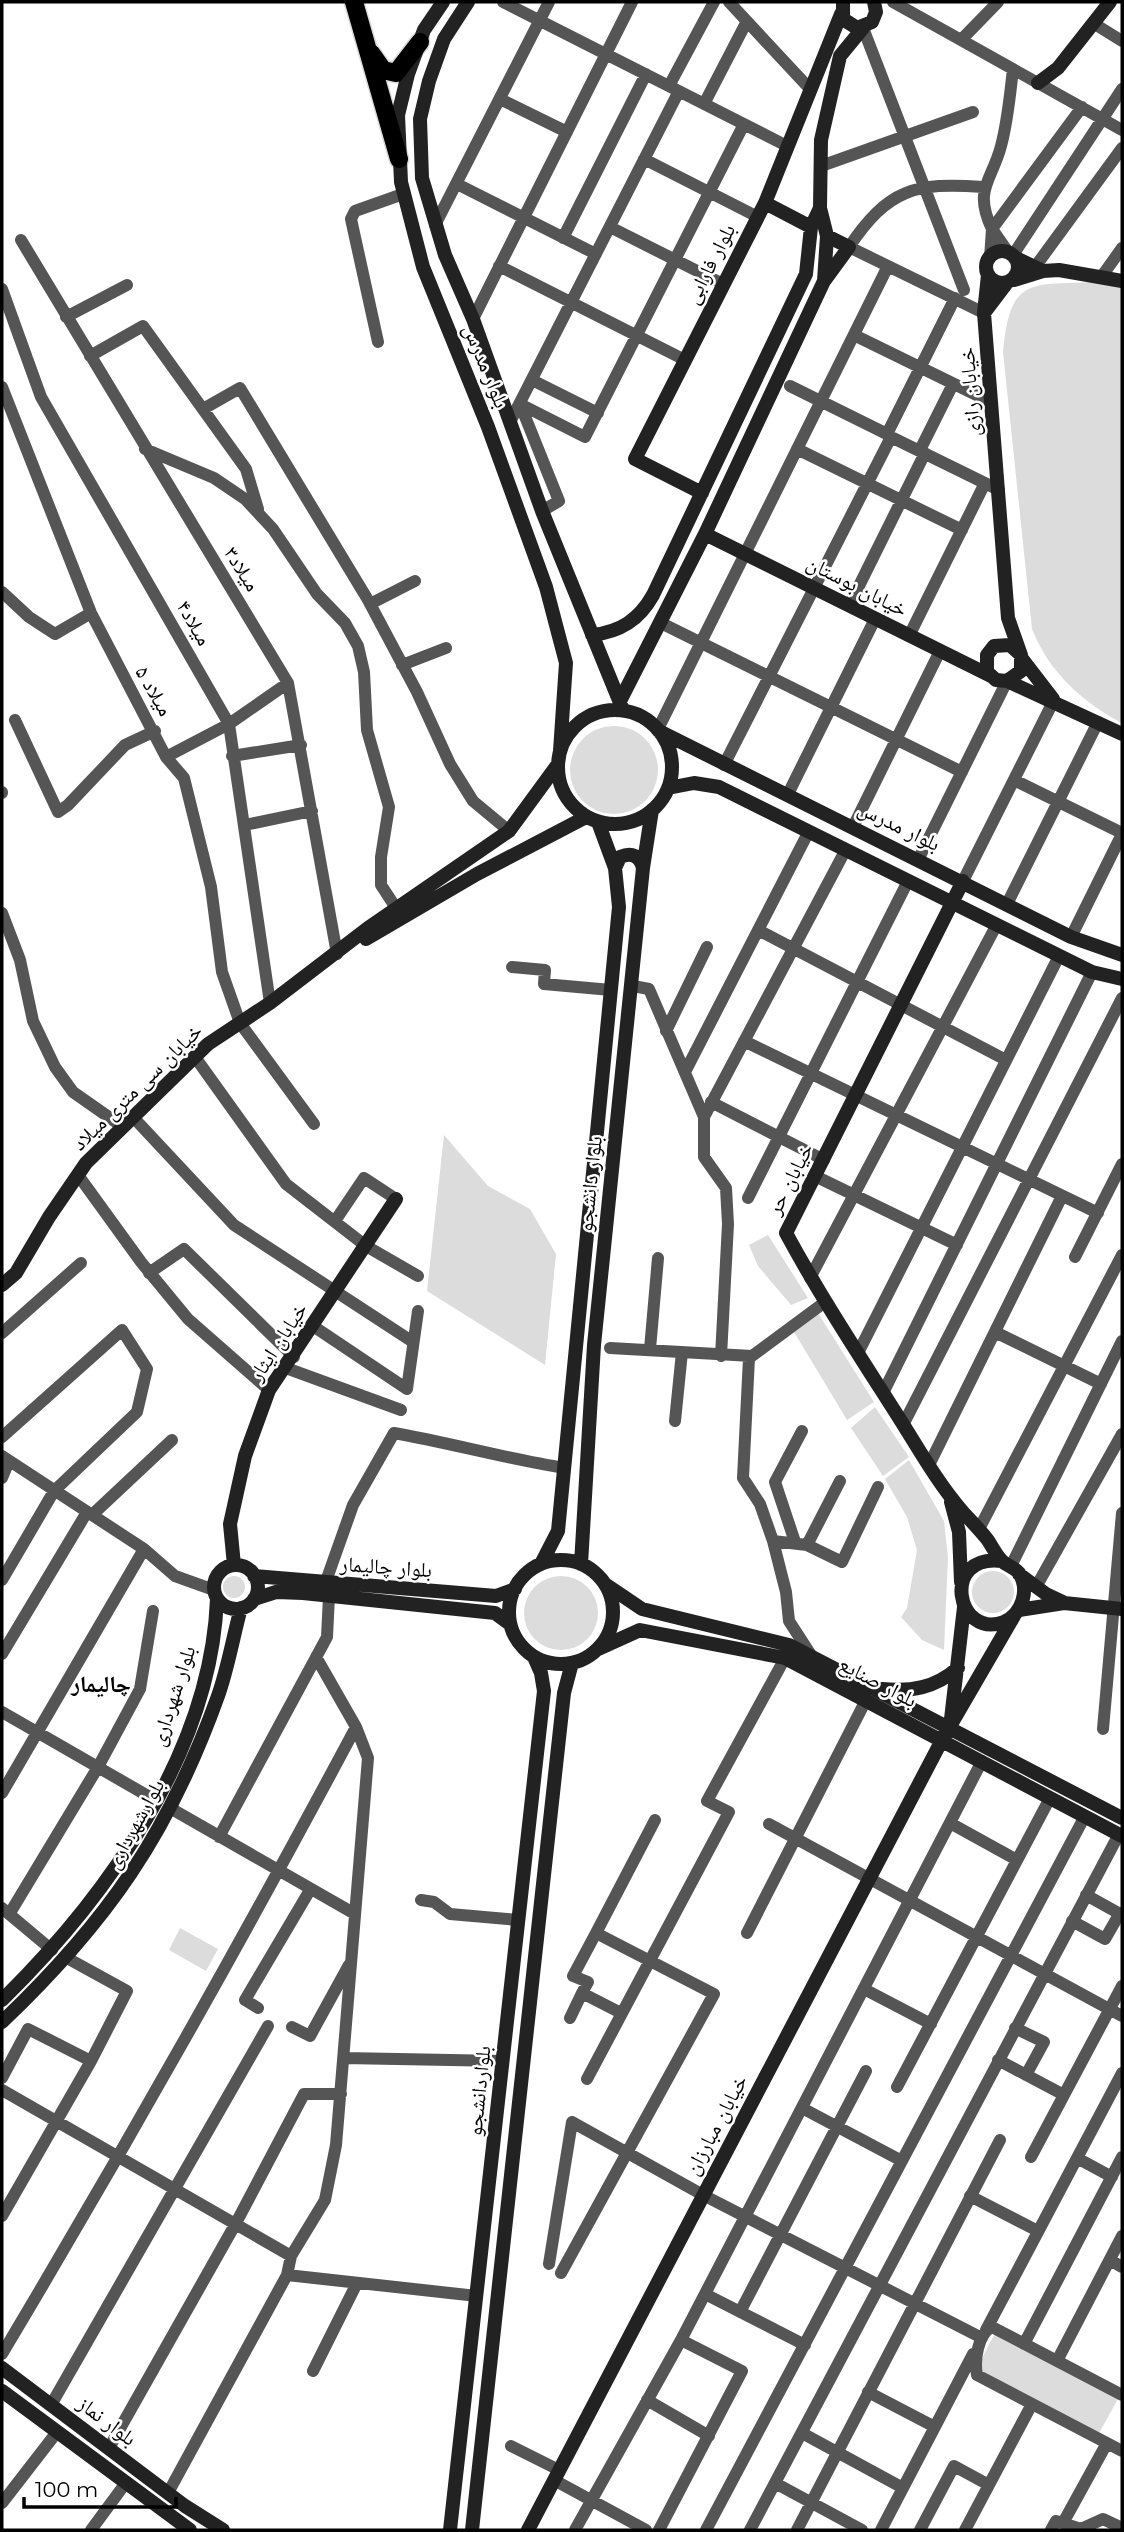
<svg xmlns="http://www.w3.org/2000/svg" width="1124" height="2532" font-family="Montserrat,'Noto Naskh Arabic',sans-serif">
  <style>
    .green { fill: #dcdcdc }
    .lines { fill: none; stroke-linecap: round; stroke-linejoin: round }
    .primary-casing { stroke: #dbdbdb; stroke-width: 21 }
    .street { stroke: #555; stroke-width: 12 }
    .secondary { stroke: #222; stroke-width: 14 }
    .primary { stroke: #000; stroke-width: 18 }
    .labels { text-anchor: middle; stroke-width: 5; stroke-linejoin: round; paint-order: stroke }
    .street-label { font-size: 21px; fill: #000; stroke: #fff }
    .neighbourhood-label { font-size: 23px; font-weight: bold; fill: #000; stroke: #fff }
  </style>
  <rect width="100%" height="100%" fill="#fff"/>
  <path class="green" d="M1096 282 1122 287V723C1082 702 1049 672 1032 629L1003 352C1010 276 1030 285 1096 282Z
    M570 770a44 44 0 1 1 88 0a44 44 0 1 1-88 0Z
    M444 1135 488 1186 530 1209 556 1254 545 1365 427 1291Z
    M768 1235 808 1298 791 1305 758 1266 749 1245Z
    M818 1313 874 1402 847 1420 794 1332Z
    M875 1407 909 1457 883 1476 851 1428Z
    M909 1460 944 1521 948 1557 944 1650 922 1640 901 1617 907 1608 917 1550 907 1517 885 1479Z
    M972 1592a21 21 0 1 1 42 0a21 21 0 1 1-42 0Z
    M223 1587a11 11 0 1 1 22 0a11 11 0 1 1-22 0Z
    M524 1613a37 37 0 1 1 74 0a37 37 0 1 1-74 0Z
    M180 1928 218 1949 206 1971 169 1950Z
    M999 2334 1119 2397 1098 2435 977 2368 994 2335Z"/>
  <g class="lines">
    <g class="primary-casing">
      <path id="primary" d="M354 2 399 159
        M371 53 383 70 396 73 420 42"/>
    </g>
    <path class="street" d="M503 2 787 146
      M729 2 810 89
      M893 2 1122 130
      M1093 23 1122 41
      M863 28 964 290
      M961 40 998 2
      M1013 69C1010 94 1008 120 1001 146 992 181 973 189 992 229L1082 107
      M669 86 714 2
      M500 99 567 132
      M704 104 747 21
      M644 159 758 217
      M821 166 973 112
      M457 184 596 254
      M983 187C915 182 888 189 849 247L984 313
      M435 225 549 2
      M610 227 723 284
      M563 238 646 74
      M21 240 288 683 337 954
      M1013 255 1122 89
      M990 258 992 229 1008 252
      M499 266 685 360
      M1035 267 1122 148
      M1102 276 1122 248
      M2 289 41 397 229 724 270 1003
      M66 317 127 285
      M473 319 632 2
      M854 335 991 402
      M378 342 351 219 355 211 403 194
      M90 356 143 326 246 469 258 509
      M532 380 598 413
      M790 386 887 434 955 298
      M2 387 91 613 166 757 184 778 211 887 222 972 240 1023 314 1124
      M520 404 585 437 744 124
      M520 404 559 501 542 511
      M203 409 240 388 368 600 417 692 450 764 473 801 509 831
      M510 422 679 91
      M145 449 214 478 245 499 273 529 317 594 345 623 358 646 364 672 367 730 389 807 381 857V885L396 908
      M797 449 962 530
      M920 450 953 384
      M2 592 29 617 55 634 91 613
      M370 604 415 581
      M849 606 925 453
      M661 623 962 772
      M909 636 985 483
      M402 665 446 648
      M15 720 58 812 68 805 125 745 155 731
      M658 729 888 266
      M232 756 301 745
      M166 757 229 724 288 683
      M724 765 891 437 999 490
      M1014 780 1122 833
      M2 792V793
      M788 794 875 619
      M245 825 312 811
      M853 827 940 651
      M919 858 1007 681
      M963 881 1054 700
      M1007 904 1098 722
      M2 913 20 960 33 1021 55 1067 73 1092 123 1127
      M758 930 1006 1060
      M1071 937 1122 834
      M512 967 545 970 544 984 611 990
      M633 986 649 989 704 1117V1157L726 1188 728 1224 721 1356
      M666 1031 707 947
      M744 1041 1098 1213
      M195 1057 286 1184 366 1246 418 1276
      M685 1072 808 833
      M711 1102 824 1160
      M133 1117 234 1225 413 1342
      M704 1117 845 851
      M78 1175 141 1262 188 1319 269 1390
      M815 1176 957 1245
      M748 1198 908 881
      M335 1221 364 1178 396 1199
      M1075 1257 1122 1164
      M149 1273 184 1249 294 1357
      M810 1278 996 926
      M313 1326 407 1389 418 1311
      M995 1332 1101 1384
      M2 1333 81 1263
      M610 1348 752 1356 825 1302
      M650 1349 658 1258
      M858 1353 1059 956
      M752 1356 749 1358 743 1478 760 1504 773 1541 786 1592 789 1621 811 1655
      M286 1368 401 1410
      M883 1393 1092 972
      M675 1421 682 1352
      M903 1425 1122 998
      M2 1437 122 1330 147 1369 137 1412 54 1491 2 1580
      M2 1456 144 1549 175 1576 214 1590
      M929 1465 1062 1196
      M2 1478 9 1461
      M92 1515 172 1440
      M979 1529 1122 1255
      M773 1541 807 1545 842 1562 878 1487
      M795 1542 775 1482 802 1431
      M807 1545 840 1481
      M1011 1566 1122 1341
      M325 1584 353 1505 394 1433C451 1443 507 1459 565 1468
      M1036 1587 1122 1434
      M2 1654 87 1512
      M2 1712 155 1800
      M1103 1729 1122 1513
      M2 1793 144 1549
      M170 1808 355 1914
      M950 1823 1017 1860
      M769 1824 1122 2016
      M219 1837 327 1637 329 1596
      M1086 1895 1122 1915
      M421 1900 434 1902 450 1914 518 1920
      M2 1908 52 1950
      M10 1913 98 1767 140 1689 153 1611
      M1072 1921 1105 1939 1120 1913
      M596 1933 573 1976 588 1982 582 1993 621 2013
      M747 1933 866 1700
      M864 1989 931 2024
      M258 2008 245 2000 310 1890
      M570 2018 582 1993
      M292 2027 310 2036 349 1965
      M1015 2028 1044 2042 1026 2075
      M344 2058 503 2061
      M998 2060 1064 2095
      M2 2078 28 2029 91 2061
      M587 2079 729 1812 707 1801 785 1658
      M897 2087 1050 1798
      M2 2090 291 2256
      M802 2108 902 2161
      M1031 2157 1122 1986
      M1077 2158 1112 2177
      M970 2196 1038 2231
      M2 2216 91 2061 127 1991 67 1958
      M1110 2260 1122 2267
      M549 2264 572 2122 703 2195 982 2338
      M561 2273 714 1994 596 1933 655 1820
      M287 2275 477 2296
      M705 2294 805 2345
      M740 2312 866 2071
      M986 2330 1122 2073
      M1024 2344 1122 2157
      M2 2354C125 2148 243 1939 356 1727
      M1057 2361 1122 2236
      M313 2371 357 2283
      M868 2392 935 2427
      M1122 2395 992 2327C978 2334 974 2360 977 2375L1122 2451
      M647 2400 709 2436
      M51 2405 268 2026
      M802 2433 903 2488
      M511 2446 559 2470
      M109 2448 236 2223 304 2094H341
      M554 2480 646 2530
      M775 2483 862 2530
      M168 2493 287 2275 291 2256 325 2200 336 2145 368 1758 356 1727 316 1657
      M2 2503 57 2432
      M1063 2523 1107 2443
      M91 2530 125 2484
      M575 2530 681 2340 982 1761
      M659 2530 742 2371 681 2340
      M706 2530 1085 1816
      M750 2530 1119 1834
      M797 2530 1000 2140
      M881 2530 973 2354
      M920 2530 954 2466 989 2485
      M965 2530 1032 2404
      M1051 2530 1056 2521 1081 2529 1103 2519 1122 2528"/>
    <path class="secondary" d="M443 2 424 30 408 74 398 115 401 182 423 267 488 427 546 587 566 663 560 751
      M468 2 444 39 429 81 420 119 422 178 445 255 473 319 542 511 623 710
      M843 2V19L857 28 872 22 876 12 874 2
      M1038 83 1058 68 1110 2
      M765 203 811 227
      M986 267a16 16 0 1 1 32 0a16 16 0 1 1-32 0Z
      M1043 271 1059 270 1122 281
      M988 275 984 313 1006 284
      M825 280 849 247 827 236
      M1014 280 1043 271 1016 258
      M984 313 1008 618 1021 655V671L1007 681 996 680 987 672V655L994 646 1010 645 1021 655
      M702 493 635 459 765 203 841 14
      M705 534 991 676
      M592 635C620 632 639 620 653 595L806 274 811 227 820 208
      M1023 660 1053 699
      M1007 681 1122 734
      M620 701 705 534 824 281 827 236 820 208 821 140 840 56 863 28
      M558 767a57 57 0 1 1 114 0a57 57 0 1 1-114 0Z
      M659 731 1071 937 1122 955
      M668 788 694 783 719 787 1092 972 1122 979
      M615 868 620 857C632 852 640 856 643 868
      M963 881 786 1233C819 1294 857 1352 894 1410 916 1444 936 1481 962 1511 970 1520 979 1529 987 1539 992 1546 996 1555 1002 1561 1007 1566 1014 1567 1019 1573 1030 1590 1022 1614 1004 1622 956 1640 940 1553 1002 1561
      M366 939 477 874 586 817
      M2 1285 16 1273 49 1217 86 1163 208 1044 270 1003 368 928 509 831 558 764
      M951 1502 959 1532 961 1582
      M509 1612a52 52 0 1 1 104 0a52 52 0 1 1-104 0Z
      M541 1564 558 1531 619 907 615 868 598 822
      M581 1564 594 1345 643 868 652 810
      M234 1565 230 1524 245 1456 269 1390 396 1199
      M214 1587a22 22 0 1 1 44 0a22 22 0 1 1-44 0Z
      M1019 1574 1046 1594 1063 1602
      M254 1576 496 1596 515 1589
      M605 1584 642 1609 789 1645 1122 1818
      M254 1599 276 1592 303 1593 495 1613 510 1624
      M1019 1610 1064 1603 1122 1609
      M598 1649 640 1630 785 1658 1122 1836
      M882 1689C911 1692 935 1688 958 1668
      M951 1719 964 1607
      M2 2000C107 1897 211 1752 217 1599
      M2 2022C107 1922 169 1833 218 1696 228 1668 233 1637 241 1608
      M2 2368 185 2506 223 2530
      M2 2391 190 2530
      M450 2530 544 1691 541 1673 534 1657
      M472 2530 564 1693 572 1663
      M528 2530 942 1740 1014 1616"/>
    <use href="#primary" class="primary"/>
  </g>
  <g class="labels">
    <g class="street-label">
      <text transform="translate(710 264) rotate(-63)" y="7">بلوار فارابی</text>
      <text transform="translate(486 366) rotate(68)" y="7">بلوار مدرس</text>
      <text transform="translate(970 392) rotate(-94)" y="7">خیابان رازی</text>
      <text transform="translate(242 569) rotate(58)" y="7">میلاد۳</text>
      <text transform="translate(857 586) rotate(27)" y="7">خیابان بوستان</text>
      <text transform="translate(194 623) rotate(60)" y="7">میلاد۴</text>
      <text transform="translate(154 691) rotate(60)" y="7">میلاد ۵</text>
      <text transform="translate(899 826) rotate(26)" y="7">بلوار مدرس</text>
      <text transform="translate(137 1087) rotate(-44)" y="7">خیابان سی متری میلاد</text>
      <text transform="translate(790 1179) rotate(-63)" y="7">خیابان حر</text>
      <text transform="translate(590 1184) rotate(-84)" y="7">بلوار دانشجو</text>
      <text transform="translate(278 1342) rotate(-57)" y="7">خیابان ایثار</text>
      <text transform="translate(386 1567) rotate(4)" y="7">بلوار چالیمار</text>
      <text transform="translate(878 1682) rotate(28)" y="7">بلوار صنایع</text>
      <text transform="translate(173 1696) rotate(-72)" y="7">بلوار شهرداری</text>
      <text transform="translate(135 1824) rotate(-61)" y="7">بلوارشهرداری</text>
      <text transform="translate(479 2091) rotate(-84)" y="7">بلواردانشجو</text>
      <text transform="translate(716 2125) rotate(-62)" y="7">خیابان مبارزان</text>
      <text transform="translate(107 2421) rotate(37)" y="7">بلوار نماز</text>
    </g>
    <g class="neighbourhood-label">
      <text x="101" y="1692">چالیمار</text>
    </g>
  </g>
  <rect width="1124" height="2532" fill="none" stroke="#000000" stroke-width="7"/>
  <path d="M24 2497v10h152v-10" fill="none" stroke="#000000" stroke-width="3.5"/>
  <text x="35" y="2497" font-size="21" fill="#000000" stroke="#ffffff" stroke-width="5" paint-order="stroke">100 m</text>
</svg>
